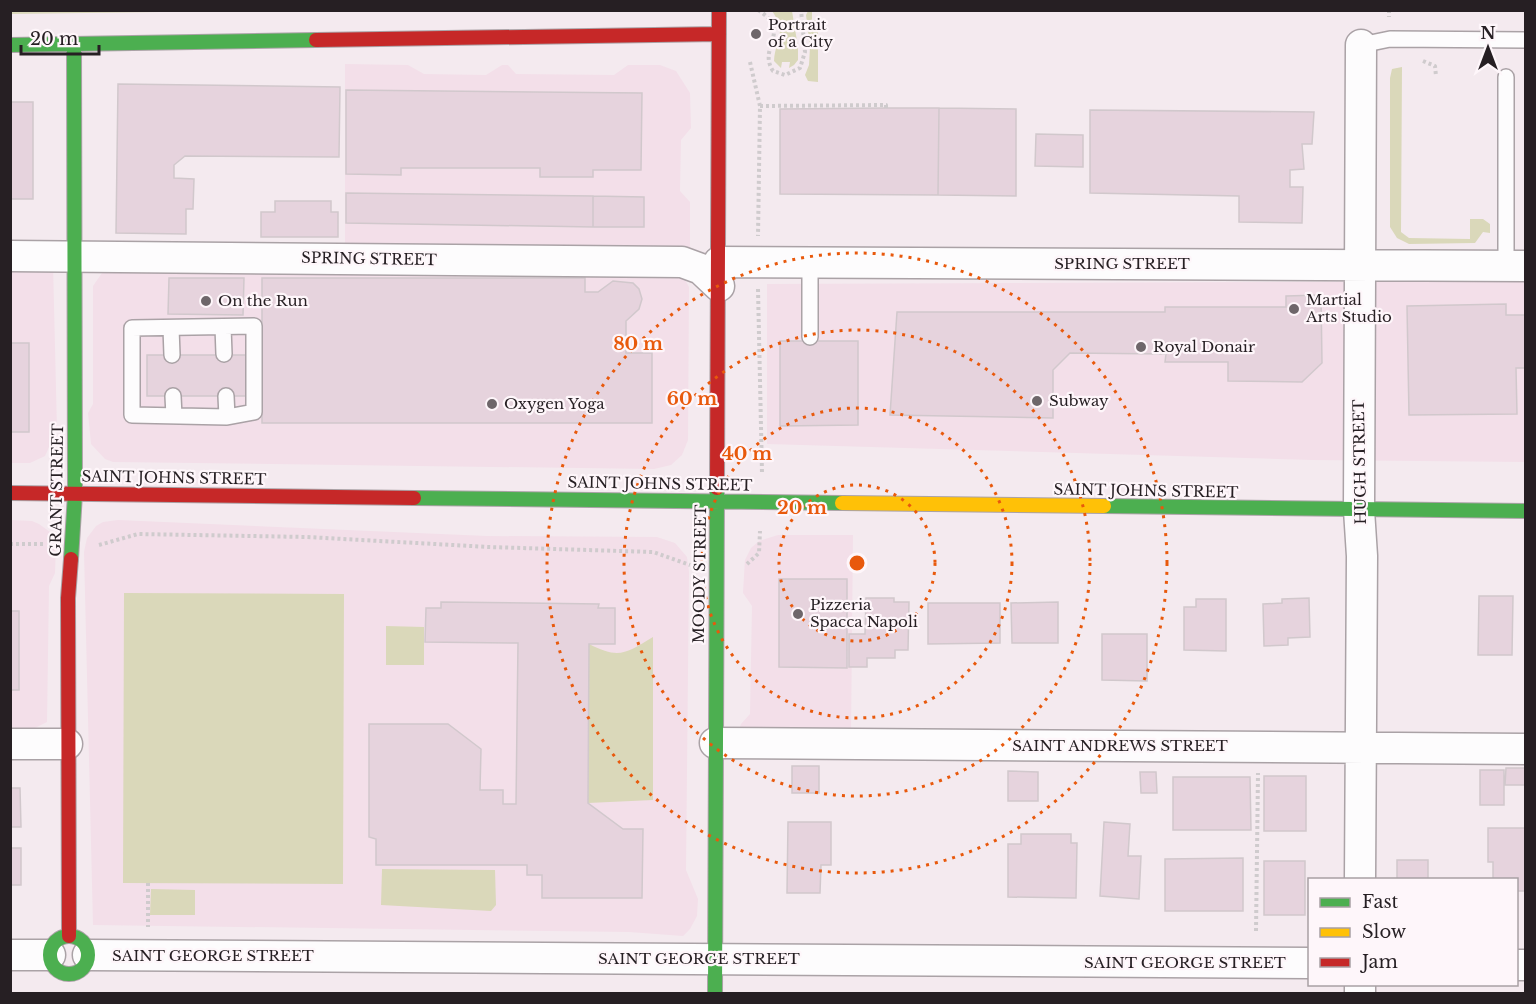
<svg xmlns="http://www.w3.org/2000/svg" width="1536" height="1004" font-family="'Libre Baskerville',serif">
  <style>
    .built { fill: #f3dfe9 }
    .green { fill: #dad8ba }
    .building { fill: #e6d3dd; stroke: #d1c8cc; stroke-width: 1.5 }
    .lines { fill: none; stroke-linecap: round; stroke-linejoin: round }
    .lane-casing { stroke: #aaa2a6; stroke-width: 18 }
    .street-casing { stroke: #aaa2a6; stroke-width: 33 }
    .fast-casing { stroke: #aaa2a6; stroke-width: 16 }
    .slow-casing { stroke: #aaa2a6; stroke-width: 16 }
    .jam-casing { stroke: #aaa2a6; stroke-width: 16 }
    .path { stroke: #cfcbcd; stroke-width: 4; stroke-dasharray: 3 3; stroke-linecap: butt }
    .lane { stroke: #fdfcfd; stroke-width: 15 }
    .street { stroke: #fdfcfd; stroke-width: 30 }
    .fast { stroke: #4caf50; stroke-width: 14 }
    .slow { stroke: #ffc107; stroke-width: 14 }
    .jam { stroke: #c62828; stroke-width: 14 }
    .ring { fill: none; stroke: #e8590c; stroke-width: 3; stroke-dasharray: 3 6 }
    .poi-dot { fill: #6e666a; stroke: #fef6fa; stroke-width: 2 }
    .labels { text-anchor: middle; stroke-width: 4.5; stroke-linejoin: round; paint-order: stroke }
    .poi-label { font-size: 15px; fill: #261f23; stroke: #fef6fa; text-anchor: start }
    .street-label { font-size: 15px; fill: #261f23; stroke: #fef6fa }
    .centre { fill: #e8590c; stroke: #fef6fa; stroke-width: 3 }
    .ring-label { font-size: 18px; text-anchor: middle; font-weight: bold; fill: #e8590c; stroke: #fef6fa; stroke-width: 4.5; stroke-linejoin: round; paint-order: stroke }
  </style>
  <rect width="100%" height="100%" fill="#f4eaef"/>
  <path class="built" d="M345 64 408 65 424 74 486 75 502 65H508L516 74 614 75 628 65H660L676 71 690 93 691 128 681 140 680 191 690 202V248L686 250 345 249Z
    M11 263 53 264 57 430 45 456 30 463H11Z
    M113 265 683 276 689 287 688 440 682 455 671 465 654 469 113 462 105 459 91 444 88 413 93 404V286L102 273Z
    M1525 281V462L1312 460 767 444V284Z
    M11 520 32 521 39 524 50 532 56 545 55 573 49 586 47 722 29 731H11Z
    M118 520 487 536 657 537 675 543 687 557 689 572 686 870 698 899 697 916 690 929 683 936 629 932 93 925 84 552 87 538 96 526 103 522Z
    M778 535H853L851 734 738 733 741 724 750 714 752 606 743 593 745 560 751 548 759 541Z"/>
  <path class="green" d="M11 10H234V11L11 14Z
    M772 11H792L798 47V60L794 65 789 68 790 62H782L781 68 774 61C775 39 788 34 772 11Z
    M808 11H812V20H818V82L808 81 805 75 809 65 810 47 806 15Z
    M1402 67 1401 232 1409 238 1470 239V219H1483L1490 224V233L1483 232 1475 243 1409 244 1397 238 1390 227V78L1392 69Z
    M124 593 344 594 343 884 123 883Z
    M386 626 424 627V665H386Z
    M653 637V800L588 803 589 644C619 659 625 654 653 637Z
    M382 869 495 870 496 905 491 911 381 905Z
    M151 889 195 890V915H150Z"/>
  <path class="building" d="M118 84 340 87 339 157 185 156 174 165V178L194 179 193 209H186V234L116 233Z
    M346 90 642 93 641 170H593V177H540V168H401V175L346 174Z
    M10 102H33V199H10Z
    M886 108H939L938 195 780 194V109Z
    M939 108 1016 109V196L938 195Z
    M1090 110 1314 112 1312 144H1302L1304 169 1290 170V187H1303L1302 223 1239 222V196L1090 193Z
    M1036 134 1083 135V167L1035 166Z
    M346 193 593 196V227L346 223Z
    M593 196 644 197V227H593Z
    M275 201H331V212H338V237H261V212H275Z
    M169 278H244L243 315 168 314Z
    M262 278H585V292H598L613 281 633 283 639 289 642 299 639 309 626 321V353H652V423H262Z
    M1321 295 1322 363 1302 382 1228 381V362H1165L1166 354 1070 353 1053 370V418L890 415 897 312H1165V307H1286V296Z
    M1506 304V315H1525L1526 368H1516L1517 414 1409 415 1407 306Z
    M780 341H858V425L780 426Z
    M10 343H29V432H10Z
    M147 355H247V396H147Z
    M779 579H847V668L779 667Z
    M1479 596H1513L1512 655H1478Z
    M866 598H894V602H909L908 650H895V658H867V667H849V634H865Z
    M1309 598 1310 637 1288 638V645L1264 646 1263 604 1282 603V599Z
    M1196 599H1226V651L1184 650V607H1196Z
    M441 602 599 604 598 608H615V644H589L588 803 623 829H643L642 898H542V875H527V865H376V839L369 837V724H448L481 749 480 790H503V804H516L518 643 425 642 426 608H441Z
    M1058 602V643H1012L1011 603Z
    M928 603H1000V643L928 644Z
    M10 611H19V690H10Z
    M1102 634H1147V681L1102 680Z
    M792 766H819V793H792Z
    M1506 768H1526V785H1505Z
    M1480 770H1504V805H1480Z
    M1008 771 1038 772V801H1008Z
    M1140 772H1156L1157 793H1141Z
    M1264 776H1306V831H1264Z
    M1173 777H1250L1251 830H1173Z
    M10 788H20L21 827H10Z
    M788 822H831V865H821L820 893H787Z
    M1104 822 1130 824 1128 856H1141L1139 899 1100 896Z
    M1488 828H1526V891H1516V880H1493V862H1488Z
    M1021 834H1071V843H1077L1076 898 1008 897V844H1021Z
    M10 848H21V885H10Z
    M1243 858V911H1165V859Z
    M1397 860H1428V880H1397Z
    M1264 861H1305V915H1264Z"/>
  <g class="lines">
    <g class="lane-casing">
      <path id="lane" d="M1361 45 1390 39 1526 40
        M1506 77V265
        M810 262V337
        M254 326V412L227 417 132 415V328Z
        M223 327 224 354
        M171 328 172 355
        M173 396 174 416
        M226 396 227 417"/>
    </g>
    <g class="street-casing">
      <path id="street" d="M10 256 682 262 701 269 719 286
        M719 262 1526 266
        M715 743 1526 749
        M10 744H67
        M1360 880 1362 556 1359 510 1361 45
        M10 955H50
        M88 955 1310 963
        M1516 965H1526
        M1360 984V994"/>
    </g>
    <g class="fast-casing">
      <path id="fast" d="M10 45 316 40
        M414 498 842 503
        M1104 506 1526 511
        M71 559 75 494 74 45
        M50 955a19 19 0 1 1 38 0a19 19 0 1 1-38 0Z
        M715 994 717 488"/>
    </g>
    <g class="slow-casing">
      <path id="slow" d="M842 503 1104 506"/>
    </g>
    <g class="jam-casing">
      <path id="jam" d="M316 40 719 34
        M717 488 719 10
        M10 493 414 498
        M69 936 68 598 71 559"/>
    </g>
    <path class="path" d="M758 10C793 32 757 47 773 71L785 75 800 68 805 52 801 10
      M1389 10V17
      M1423 61 1435 66 1436 76
      M750 62 760 106 758 236
      M760 106 886 105V108
      M758 289 762 473
      M10 544H43
      M99 545 138 534 307 537 489 547 653 552 690 565
      M747 564 759 553 760 531
      M148 883V927
      M1256 931 1258 773"/>
    <use href="#lane" class="lane"/>
    <use href="#street" class="street"/>
    <use href="#fast" class="fast"/>
    <use href="#slow" class="slow"/>
    <use href="#jam" class="jam"/>
  </g>
  <g class="ring">
    <circle cx="857" cy="563" r="78"/>
    <circle cx="857" cy="563" r="155"/>
    <circle cx="857" cy="563" r="233"/>
    <circle cx="857" cy="563" r="310"/>
  </g>
  <g class="poi-dot">
    <circle cx="756" cy="34" r="6"/>
    <circle cx="206" cy="301" r="6"/>
    <circle cx="1294" cy="309" r="6"/>
    <circle cx="1141" cy="347" r="6"/>
    <circle cx="1037" cy="401" r="6"/>
    <circle cx="492" cy="404" r="6"/>
    <circle cx="798" cy="614" r="6"/>
  </g>
  <g class="labels">
    <g class="poi-label">
      <text x="768" y="30">Portrait<tspan x="768" dy="17">of a City</tspan></text>
      <text x="1306" y="305">Martial<tspan x="1306" dy="17">Arts Studio</tspan></text>
      <text x="218" y="306">On the Run</text>
      <text x="1153" y="352">Royal Donair</text>
      <text x="1049" y="406">Subway</text>
      <text x="504" y="409">Oxygen Yoga</text>
      <text x="810" y="610">Pizzeria<tspan x="810" dy="17">Spacca Napoli</tspan></text>
    </g>
    <g class="street-label">
      <text transform="translate(369 259) rotate(1)" y="5">SPRING STREET</text>
      <text x="1122" y="269">SPRING STREET</text>
      <text transform="translate(1360 462) rotate(-91)" y="5">HUGH STREET</text>
      <text transform="translate(174 478) rotate(1)" y="5">SAINT JOHNS STREET</text>
      <text transform="translate(660 484) rotate(1)" y="5">SAINT JOHNS STREET</text>
      <text transform="translate(57 490) rotate(-89)" y="5">GRANT STREET</text>
      <text transform="translate(1146 491) rotate(1)" y="5">SAINT JOHNS STREET</text>
      <text transform="translate(700 574) rotate(-89)" y="5">MOODY STREET</text>
      <text x="1120" y="751">SAINT ANDREWS STREET</text>
      <text x="213" y="961">SAINT GEORGE STREET</text>
      <text x="699" y="964">SAINT GEORGE STREET</text>
      <text x="1185" y="968">SAINT GEORGE STREET</text>
    </g>
  </g>
  <circle cx="857" cy="563" r="9" class="centre"/>
  <g class="ring-label">
    <text x="638" y="350">80 m</text>
    <text x="692" y="405">60 m</text>
    <text x="747" y="460">40 m</text>
    <text x="802" y="514">20 m</text>
  </g>
  <rect width="1536" height="1004" fill="none" stroke="#261f23" stroke-width="24"/>
  <rect x="1308" y="878" width="210" height="108" fill="#fef6fa" stroke="#a8a0a4" stroke-width="1.5"/>
  <rect x="1320" y="898" width="30" height="9" fill="#4caf50" stroke="#a8a0a4" stroke-width="1.5"/>
  <text x="1362" y="908" font-size="18" fill="#261f23">Fast</text>
  <rect x="1320" y="928" width="30" height="9" fill="#ffc107" stroke="#a8a0a4" stroke-width="1.5"/>
  <text x="1362" y="938" font-size="18" fill="#261f23">Slow</text>
  <rect x="1320" y="958" width="30" height="9" fill="#c62828" stroke="#a8a0a4" stroke-width="1.5"/>
  <text x="1362" y="968" font-size="18" fill="#261f23">Jam</text>
  <g transform="translate(1488 48)" stroke="#fef6fa" stroke-width="4.5" paint-order="stroke">
  <path d="M0-4.5L10 22L0 15L-10 22Z" fill="#261f23"/>
  <text y="-9" font-size="16" font-weight="bold" text-anchor="middle" fill="#261f23">N</text>
  </g>
  <path d="M21 45v9h78v-9" fill="none" stroke="#261f23" stroke-width="3"/>
  <text x="30" y="45" font-size="18" fill="#261f23" stroke="#fef6fa" stroke-width="4.5" paint-order="stroke">20 m</text>
</svg>
